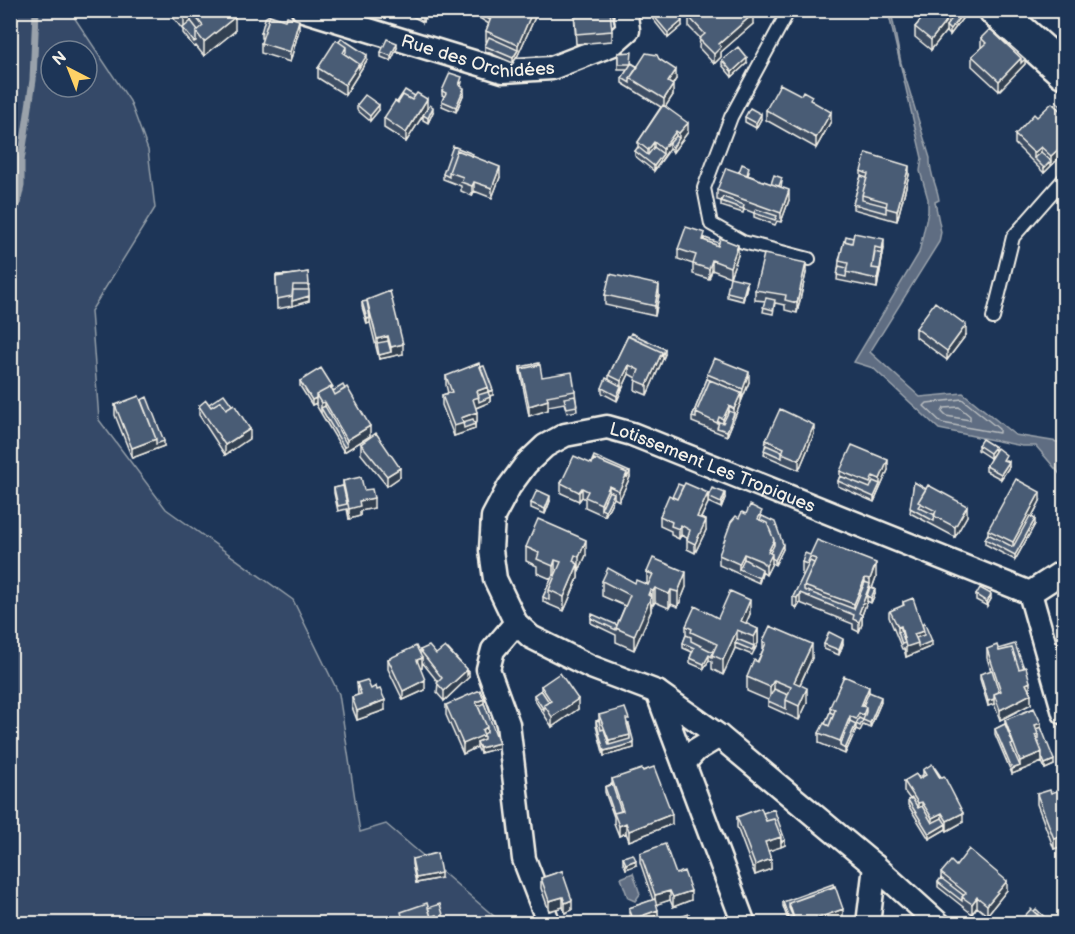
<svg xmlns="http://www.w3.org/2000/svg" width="1075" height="934" font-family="'Balsamiq Sans',sans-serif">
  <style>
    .green { fill: #354a67; stroke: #949ea8; stroke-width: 1.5; fill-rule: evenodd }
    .water { fill: #5e6d82; stroke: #9aa2ab; stroke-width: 1.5 }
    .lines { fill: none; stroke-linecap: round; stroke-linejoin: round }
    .shore { stroke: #b8bcbf; stroke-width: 1.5 }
    .stream { stroke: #9aa2ab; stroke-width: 7 }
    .lane-casing { stroke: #f4f1e8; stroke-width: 16 }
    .street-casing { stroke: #f4f1e8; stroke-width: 27 }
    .secondary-casing { stroke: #f4f1e8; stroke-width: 38 }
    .lane { stroke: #1d3557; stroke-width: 12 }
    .street { stroke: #1d3557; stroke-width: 22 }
    .secondary { stroke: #1d3557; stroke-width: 33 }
    .wall { fill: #3e4e64; stroke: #f4f1e8; stroke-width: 1.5 }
    .shaded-wall { fill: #324051; stroke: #f4f1e8; stroke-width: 1.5 }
    .building { fill: #485b74; stroke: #f4f1e8; stroke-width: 1.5 }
    .labels { text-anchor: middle; stroke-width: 4.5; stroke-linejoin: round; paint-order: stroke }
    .street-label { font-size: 18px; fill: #f4f1e8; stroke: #1d3557 }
  </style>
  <rect width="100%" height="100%" fill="#1d3557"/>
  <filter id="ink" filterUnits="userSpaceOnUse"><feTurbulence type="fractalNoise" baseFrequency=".0167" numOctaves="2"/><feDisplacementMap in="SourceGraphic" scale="12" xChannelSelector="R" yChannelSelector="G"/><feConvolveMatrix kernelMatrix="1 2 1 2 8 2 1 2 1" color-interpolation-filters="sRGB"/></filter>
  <g filter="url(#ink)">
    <path class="green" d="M10 11H70L130 101 148 150 155 208 91 311 99 420 166 509 293 600 339 694 360 832 386 824 502 923H11ZM51 51H87V87H51Z"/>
    <path class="water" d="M888 11H891L901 63 930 158C929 174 937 185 939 200L935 202 941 232 939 242 870 352 920 397 963 393 1015 435 1064 443V479L1036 446H1022L939 429 873 368 854 362 919 253 928 212V199L920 171 922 158Z
      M633 873 640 894 635 901 628 898 621 878Z"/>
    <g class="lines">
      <path class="shore" d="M962 399 999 429V433L942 423 924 406 927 403Z
        M959 407 970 416V420L946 416 942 412 944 408Z"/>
      <path class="stream" d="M10 235 21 186V161L33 80 36 10"/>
      <g class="lane-casing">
        <path id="lane" d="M789 10 731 117 704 188 711 224 743 242 809 259
          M993 318 1013 237 1064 179"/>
      </g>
      <g class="street-casing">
        <g id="street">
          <path id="s1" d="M303 10 503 71 552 68 611 45 628 30 625 10"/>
          <path d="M1030 593 1064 713"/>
          <path d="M1030 593 1064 571"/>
          <path d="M516 623 493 650 488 669 508 724 524 859 549 924"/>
          <path d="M657 692 744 924"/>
          <path d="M684 763 696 750 719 736"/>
          <path d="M868 924 875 866"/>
          <path id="s2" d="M939 924 875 866 719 736 657 692 591 667 531 637 516 623 495 579 491 550 493 517 509 487 526 464 545 446 565 435 607 427 632 434 1030 593"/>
        </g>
      </g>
      <g class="secondary-casing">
        <path id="secondary" d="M996 10 1064 71"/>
      </g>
      <use href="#lane" class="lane"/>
      <use href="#street" class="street"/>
      <use href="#secondary" class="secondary"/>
    </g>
    <path class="wall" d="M167 10H230L235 31 204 56 196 46 194 47 183 33V30Z
      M408 10H430L423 22 408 14Z
      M535 10V17L518 55 513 63 485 51V46L487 41H486V31L489 24 478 17V12Z
      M916 10H963L964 16 950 35 946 31 931 50 915 37V27L921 20 916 16Z
      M574 11 612 31V41L576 44Z
      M652 14 682 26 668 38 652 18Z
      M689 17 753 24 721 52V57L714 64 699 48 700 38 689 27Z
      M299 30 290 62 261 53V43L263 38H261V33Z
      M981 38 1025 64 999 91 972 66V56L981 48Z
      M397 48 391 61 381 57V52Z
      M618 53 632 63 638 67 659 59 676 79 672 85 673 95 665 107 688 132 673 152 670 149 654 171 635 156V151L638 147V142L661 107 622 83V78L628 69H618Z
      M367 60 345 95 318 78V68Z
      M722 60 747 63 732 77 722 65Z
      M462 82 461 86 464 93 456 112 442 106V101L444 96 442 95V91Z
      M812 101 831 121 816 148 766 120V110Z
      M397 102 427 109 406 142 384 128V118Z
      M357 105 379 110 370 121 357 110Z
      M433 112 428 123 423 120V115Z
      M745 117 761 119 756 128 745 122Z
      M1015 135 1065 152 1044 173 1015 144Z
      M473 156 500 177 492 198 474 191 472 196 461 191V186L443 179V174Z
      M861 171 909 175 897 221 853 209V204L861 176Z
      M739 172H749L748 175 771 184 782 182 781 187 789 200 781 222 777 221 775 225 754 217V213L744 209 743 213 721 206V201L717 200V190Z
      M705 238 738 255 730 277 712 270 709 279 693 274V264L678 259V249Z
      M844 241 884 248 877 288 837 280 839 261Z
      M308 272 309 301 292 306 277 309 276 275H288Z
      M806 273 797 313 785 310V305L775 303 773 314 763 312 765 301 755 300V290Z
      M747 286 743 301 727 297V292Z
      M605 295H659L655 316 605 305Z
      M367 301 403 354 379 359 370 322 367 324 362 307V302Z
      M916 328 966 335 947 360 916 337Z
      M628 336 665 354 647 395 635 390 636 378 629 374 617 401 602 393V388L609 380V375Z
      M520 367 542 377 575 391 577 411 567 413 564 403 548 406V410L529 416 520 371Z
      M707 374 749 382 727 436 692 422V417L707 379Z
      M446 376 493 395 490 396V402L476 408 477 422 475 423V429L454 436 442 405V395L448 393 446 385Z
      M300 381 333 390 370 436 344 452 316 405V403L312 405 300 386Z
      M209 404 250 438 225 455 199 415V406Z
      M115 405 164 446 132 458 115 415Z
      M814 434 799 470 764 455 766 440Z
      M361 444 400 477 387 486 361 454Z
      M978 445 995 452 990 458 978 450Z
      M1006 460V461L1009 467 1001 479 986 471V466Z
      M591 463 630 477 619 501 614 498 605 516 585 507V499L582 497 579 501 561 493V483Z
      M888 470 874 502 838 486V481L840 476V471Z
      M343 481 364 490 374 508 360 511V516L349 519 347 509 338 511 334 493V488L343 486Z
      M914 482 967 516 955 537 910 513Z
      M672 497 708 503 701 518 706 530 695 553 687 549V538L681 535 679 539 671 535V531L660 526V516Z
      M708 497 725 498 721 508 708 502Z
      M550 501 545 514 531 508V503Z
      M1040 501 1032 517 1035 524 1015 560 985 544V539L988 534V530Z
      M746 514 762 516 783 549 775 565 772 563 766 575 762 572 759 583 719 565V555L739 518Z
      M526 547 586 555 579 571H578V578L564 611 543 602V597L551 579 537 573V566L526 561Z
      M810 555 876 577 872 588 875 594 871 603 867 601 862 615V624L859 632 853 629V624L800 603 797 608 793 606V597L803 577 802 576V562Z
      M647 572 686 587 678 607 671 604 669 608 655 602 653 605 651 604V611L634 650 616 642V635L591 623V618L617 625 625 606 602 596V581L647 584Z
      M976 595 991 599 987 606 976 600Z
      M903 602 922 624 932 646 906 657 904 649H902L889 617V612L903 606Z
      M750 614 746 624 758 629V643L752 655 735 648 723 675 712 669V662L709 660 704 669 690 663V658L692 652 683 648V643L686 635V626L718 618Z
      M763 641 812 658 800 685 807 703 799 720 768 706V700L747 691V677L757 662 763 650Z
      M824 644H843L839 655 824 649Z
      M987 649H998L1030 692 1031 704 1000 720 994 704 988 706 980 679V674L991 671 987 658Z
      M420 650 436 654 469 677 444 701 437 693 438 682 422 662V668H420L425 690 403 700 388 669V659L420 654Z
      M357 683 371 689 385 710 357 720 352 707V697L358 695Z
      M541 686 578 709 552 727 534 699V695L541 690Z
      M869 692 881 702 870 728 863 725 860 731 856 729 845 754 819 743V733L825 724 830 712V707Z
      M484 703 499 748 480 753 477 747 463 754 446 715V705Z
      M599 715 629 724 634 748 604 756 596 726V721L599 720Z
      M1005 720 1041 727 1054 765 1045 769 1042 762 1012 774 995 734V729L1005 724Z
      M923 770 963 822 947 831 946 829 929 839 908 805V800L910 799 904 791V781L918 777 923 775Z
      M612 779 672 824 629 841 626 833 619 836 614 823V817L605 792V787L612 784Z
      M1065 789V845L1054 849 1037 804V794L1051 793Z
      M763 813 785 845 768 851 771 869 755 875 737 827V817Z
      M640 853 676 874 691 900 673 907 670 900 656 904 658 915 633 924 629 913V908L653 900 640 862Z
      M623 857 636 865 626 869 623 862Z
      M412 859 441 878 416 883 412 864Z
      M956 866 1007 890 987 915 977 907 972 914 938 887V882L941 878V873Z
      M562 871 572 910 565 913 563 907 549 911 541 888V878Z
      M783 902 843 918 829 924H793L792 922 789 923 783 906Z"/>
    <path class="shaded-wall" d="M427 10H430L423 22V17Z
      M533 10H535V17L518 55 513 63V58L518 50V45Z
      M191 11V26L184 30V17Z
      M954 11V20L946 26V31L931 50V40Z
      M964 11V16L950 35V30Z
      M753 14V24L721 52V57L714 64V54L719 44Z
      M235 17V31L204 56V42Z
      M299 20V30L290 62V52Z
      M682 21V26L668 38V33Z
      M397 43V48L391 61V56Z
      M367 55V60L345 95V85L359 64Z
      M747 58V63L732 77V72Z
      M1021 58 1025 59V64L999 91V81Z
      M676 70V79L668 92V82Z
      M673 85V95L664 109V99Z
      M464 88V93L456 112V107Z
      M427 99V109L406 142V133Z
      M379 105V110L370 121V116Z
      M433 107V112L428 123V118Z
      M831 112V121L816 148V138Z
      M761 114V119L756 128V123Z
      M688 123V132L673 152V147L679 138V133Z
      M676 131V140L669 144V149L654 171V166L663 154V149Z
      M654 142V152L648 159V150Z
      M1065 143V152L1051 166V156Z
      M1041 147V156L1034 158V153Z
      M1051 161V166L1044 173V168Z
      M909 166V175L897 221V211Z
      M500 167V177L492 198V188Z
      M474 182V191L472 196V186Z
      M789 190V200L781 222V213Z
      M884 239V248L877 288V279L882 254Z
      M738 245V255L730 277V267Z
      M712 260V270L709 279V269Z
      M806 263V273L797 313V303Z
      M747 281V286L743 301V296Z
      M659 285V295L655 316V306Z
      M309 296V301L292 306V301Z
      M370 318V323L367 324V319Z
      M966 325V335L947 360V351Z
      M388 336V346L377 343V339Z
      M403 344V354L379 359V355L391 352V347Z
      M665 349V354L647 395V385L662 352Z
      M629 365V374L621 391V381Z
      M749 372V382L741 402 743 389Z
      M621 386V391L617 401V396Z
      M488 387V396L490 397V402L473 409V399L477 391Z
      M493 390V395L488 396V392Z
      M741 393V402L727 436V431L734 414V409Z
      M316 398V403L312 405V400Z
      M548 400V410L529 416V406Z
      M325 402V411L321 408V413V403Z
      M729 406V416L723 428V419Z
      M477 412V422L464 427 475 424V429L454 436V426L461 418Z
      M814 425V434L799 470V460Z
      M370 426V436L344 452V447L347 445V440Z
      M250 429V438L225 455V445Z
      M156 439 164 441V446L132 458V448Z
      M995 447V452L990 458V453Z
      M888 460V470L874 502V497L880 484V479Z
      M1009 462V467L1001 479V474Z
      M400 468V477L387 486V476Z
      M630 472V477L619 501V491L627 473Z
      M609 486V495L601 509V504Z
      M582 488V497L579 501V492Z
      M1040 492V501L1013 552V542Z
      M614 493V498L605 516V511Z
      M708 493V503L697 526V517Z
      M725 493V498L721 508V503Z
      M550 496V501L545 514V509Z
      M374 498V508L360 511V516L349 519V509L359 501Z
      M967 506V516L955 537V527Z
      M1035 519V524L1015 560V555Z
      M706 520V530L695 553V544Z
      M681 525V535L679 539V529Z
      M586 540V555L579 571V557Z
      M774 540V550L772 555V563L766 575V566L768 552Z
      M783 544V549L775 565V560Z
      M744 554V564L739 569V564Z
      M555 560V574L553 580V566Z
      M876 563V577L869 597 867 596V601L862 615V624L859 632V613L870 584V579Z
      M578 564V578L564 611V597Z
      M762 569V574L759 583V578Z
      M686 572V587L678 607V592Z
      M865 578V592L854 615V604Z
      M655 588V602L653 605V591Z
      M875 589V594L871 603V598Z
      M650 590 651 611 634 650V636Z
      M671 590V604L669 608V594Z
      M800 593V603L797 608V598Z
      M991 594V599L987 606V602Z
      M750 600V614L742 632 741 621Z
      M901 626V636L898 632V627Z
      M758 629V643L754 651V637Z
      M737 630V644L735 643V648L723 675V660Z
      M924 631 932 641V646L906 657V647L914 634Z
      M843 639V644L839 655V650Z
      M812 644V658L794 697V682Z
      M709 655V660L704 669V664Z
      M422 658V668L417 670V660Z
      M467 670 469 672V677L444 701V691Z
      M425 680V690L403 700V691Z
      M774 680V694L770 701V687Z
      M1030 682V692L1026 684Z
      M869 687V697L863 711 861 706Z
      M807 688V703L799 720V706Z
      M1031 694V704L1000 720V710Z
      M881 697V702L870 728V723Z
      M484 699V708L478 711 476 702Z
      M578 699V709L552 727V717Z
      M994 699V704L988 706V701Z
      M385 700V710L357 720V711Z
      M850 716V726L840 746V741Z
      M1041 723V732L1035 730V725Z
      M856 724V729L845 754V749Z
      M487 727V737L484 744 477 742V747L463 754V744Z
      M630 735V744L609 750V740Z
      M499 743V748L480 753V748Z
      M634 743V748L604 756V751Z
      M1042 752V762L1012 774V769L1020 766V761Z
      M1054 760V765L1045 769V764Z
      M922 802V811L918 813V803Z
      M942 813V823L932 828V818Z
      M963 813V822L947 831V821Z
      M672 814V824L629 841V831Z
      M626 823V833L619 836V826Z
      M946 824V829L929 839V834Z
      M1065 835V845L1054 849V839Z
      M781 837V847L765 852V842Z
      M785 840V845L781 847V842Z
      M771 859V869L755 875V865Z
      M636 860V865L626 869V864Z
      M441 873V878L416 883V878Z
      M1007 881V890L987 915V905Z
      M670 891V900L655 905V895Z
      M691 891V900L673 907V897Z
      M563 897V907L549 911V901Z
      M977 897V907L972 914V904Z
      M572 900V910L565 913V903Z
      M843 909V918L829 924H802Z
      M658 910V915L633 924V919Z
      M793 917V922L789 923V918Z
      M444 918V923L431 924V921Z"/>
    <path class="building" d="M179 10H230L235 17 204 42 196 32 203 26 191 11 184 17Z
      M411 10H427L423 17Z
      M478 10H494L490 20 478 12Z
      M494 10H533L518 45 486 31Z
      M581 10H610L612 31 576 34 574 11Z
      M655 10H673L682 21 668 33 652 14Z
      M697 10H750L753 14 719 44 721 47 714 54 699 39 705 34 689 17Z
      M922 10H954V11L931 40 915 27 926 14Z
      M963 10 964 11 950 30 946 26 954 16V10Z
      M269 15 274 17 270 15 264 34 261 33 265 18Z
      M270 15 285 20 287 16 299 20 290 52 261 43Z
      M191 21 198 30 196 32V41L194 42 183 28Z
      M990 29 1021 58 999 81 972 56 986 43 981 38Z
      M489 37 518 50 513 58 485 46Z
      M341 38 367 55 359 68V64L345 54 346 52V47L339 42Z
      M387 39 397 43 391 56 381 52Z
      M336 40 346 47 343 53 359 64 345 85 318 68Z
      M1005 41 1025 59 1021 63V58L1004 42Z
      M738 47 747 58 732 72 722 60Z
      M632 52 631 63 638 67 630 78V83L622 78 631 64H618V53Z
      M646 53 657 55 659 59 676 70 668 82 673 85 664 99 630 78Z
      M450 73 462 77 459 85 464 88 456 107 442 101 446 93 442 91Z
      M780 84 801 95 803 91 812 96 810 100 831 112 816 138 766 110Z
      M405 90 415 96 412 100 403 95 398 103 397 102Z
      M417 93 427 99 406 133 384 118 395 101 398 103 403 95 412 100Z
      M365 95 379 105 370 116 357 105Z
      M1057 102 1065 110V115L1054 105Z
      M1052 103 1065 115V143L1051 156 1041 147 1034 153 1015 135 1034 114 1037 117Z
      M430 105 433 107 428 118 423 115Z
      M663 105 688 123 679 133 676 131 663 149 654 142 648 150 638 142Z
      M750 108 761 114 756 123 745 117Z
      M676 136 679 138 673 147 669 144Z
      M453 146 473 154 472 156 457 150 449 172V177L443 174Z
      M638 147 648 155 654 147 663 154 654 166 635 151Z
      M457 150 500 167 492 188 474 182 472 186 461 182 463 177 449 172Z
      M1041 152 1051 161 1044 168 1034 158Z
      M866 153 909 166 897 211 886 208 887 202 862 195 868 174 861 171Z
      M742 164 749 167 747 175 739 172Z
      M726 168 789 190 781 213 717 190Z
      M774 175 782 178 779 186 771 184Z
      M861 176 867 178 862 195V200L886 206V213L853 204Z
      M723 197 744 205 743 209 721 201Z
      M756 209 777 216 775 220 754 213Z
      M686 227 705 233 703 240 718 246 720 238 738 245 730 267 712 260 709 269 693 264 696 255 678 249Z
      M854 233 884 239 882 249 875 247 872 268 879 269 877 279 846 272 848 263 839 261 844 241 852 243Z
      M846 236 853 238 852 243 845 241Z
      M705 238 719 243 718 246 704 240Z
      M875 252 882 254 879 274V269L872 268Z
      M764 254 806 263 797 303 785 300 786 295 755 290Z
      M839 266 847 268 846 277 837 275Z
      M308 272 309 285H293L292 296 277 299 276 277Z
      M610 274 659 285 655 306 605 295Z
      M276 275H288L276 277V281Z
      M730 277 747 281 743 296 727 292Z
      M293 290H309V296L292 301Z
      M390 291 403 344 391 347 388 336 377 339 367 300Z
      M766 298 775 300 773 310 763 307Z
      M367 301 370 318 367 319 362 302Z
      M935 302 966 325 947 351 916 328Z
      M631 333 665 349 662 357V352L629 337Z
      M628 336 662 352 647 385 635 380 639 370 629 365 621 381 609 375Z
      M388 341 391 352 379 355 377 343Z
      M714 358 749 372 743 389 707 374Z
      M479 363 488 387 477 391 479 397 473 399 477 412 461 418 464 423 454 426 442 395 452 392 446 376Z
      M539 363V365L521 369V373L520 367Z
      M540 365 542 377 572 372 575 391 547 396 548 400 529 406 521 369Z
      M484 366 493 390 488 392V387L480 367Z
      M321 368 333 387 331 388V387L316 395V398L312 400 300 381Z
      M606 378 621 386 617 396 602 388Z
      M707 379 710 380 696 413V418L692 417Z
      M710 380 741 393 734 409 729 406 723 419 719 417 717 423 696 413Z
      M343 385 345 389 335 395 333 391Z
      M331 387 335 395 347 387 370 426 347 440 325 402 321 403 316 395Z
      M488 392 490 397 479 402 478 395Z
      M224 394 232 405 226 409 221 401 211 407 209 404Z
      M139 396 156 439 132 448 115 405Z
      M575 396 577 406 567 408 564 398Z
      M147 397 164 441 156 444V439L141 400Z
      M206 400 211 407 221 401 226 409 234 404 250 429 225 445 199 406Z
      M325 406 347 445 344 447 321 408Z
      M780 409 814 425 799 460 782 453 784 448 766 440Z
      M729 411 734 413 727 431 717 428 719 422 723 423Z
      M473 419 475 424 464 428 463 422Z
      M376 433 400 468 387 476 361 444Z
      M982 439 995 447 990 453 978 445Z
      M766 445 784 453H782V458L764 450Z
      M852 445 888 460 880 479 873 476 870 483 840 471Z
      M997 448 1006 455 1003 460 1009 462 1001 474 986 466Z
      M574 456 592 464 594 459 627 473 619 491 609 486 601 504 585 497 588 491 582 488 579 492 561 483Z
      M594 456 630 472 627 478V473L594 459 592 464 591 463Z
      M840 476 870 488 873 481 880 484 874 497 838 481Z
      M361 477 364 490 372 489 374 498 359 501 360 506 349 509 343 481Z
      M1016 479 1040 492 1013 542 988 530Z
      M914 482 926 489 918 502 921 503 918 507 935 515 934 521 910 508Z
      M685 483 708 493 697 517 706 520 695 544 687 540 690 530 681 525 679 529 671 526 672 522 660 516 669 495 677 499Z
      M678 484 683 486 677 499 672 497Z
      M928 485 967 506 955 527 934 516 936 511 918 502Z
      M343 486 347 504 338 506 334 488Z
      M712 488 725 493 721 503 708 497Z
      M537 490 550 496 545 509 531 503Z
      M609 491 614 493 605 511 601 509Z
      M750 505 762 511 758 519 767 523 774 540 768 552 772 554 766 566 761 561 744 554 739 564 719 555 731 522 736 516 739 518 742 512 746 514Z
      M762 516 775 522 783 544 775 560 772 558V554L770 553 774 545V540L767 523 760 520Z
      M1030 516 1035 519 1015 555 985 539 988 534 1013 547Z
      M538 519 586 540 579 557 575 555 573 561 578 564 564 597 549 590 561 562 555 560 553 566 537 559 539 553 526 547Z
      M817 540 876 563 870 579 865 578 854 604 804 586 816 559 810 557 807 564 802 562 805 553 810 555Z
      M653 558 686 572 678 592 671 590 669 594 655 588 653 591 650 590 648 595 651 597 634 636 616 628 630 595 602 581 608 568 635 583 636 580 648 585 653 574 647 572Z
      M744 559 762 569 759 578 739 569Z
      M810 561 814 563 804 586V590L854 609 865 582 870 584 859 613 862 615 859 622 853 619 854 615 800 593 797 598 793 597Z
      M553 575 555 576 549 590V600L543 597Z
      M870 587 875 589 871 598 867 596Z
      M980 588 991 594 987 602 976 595Z
      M730 591 750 600 741 621 758 629 754 637 737 630 723 660 712 655 717 644 691 632 692 629 686 626 695 606 718 618Z
      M913 598 924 631 914 634 918 643 906 647 901 626 898 627 890 611 904 605 903 602Z
      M592 614 617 625 616 630 591 618Z
      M924 622 932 641 918 647V643L916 638 924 635V631L922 624Z
      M770 626 812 644 794 682 807 688 799 706 786 700 791 687 774 680 770 687 747 677 754 660 758 662 766 643 763 641Z
      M901 631 905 643 902 644 898 632Z
      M829 632 843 639 839 650 824 644Z
      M686 635 691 637V641L713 652 712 657 709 655 704 664 690 658 694 648 683 643Z
      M737 639 754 646 752 650 735 643Z
      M1015 644 1024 668 1019 669 1012 648 999 651 998 649Z
      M997 645 999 651 1012 648 1019 669 1026 667 1030 682 1026 684 1031 694 1000 710 994 694 1001 691 987 649Z
      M416 646 422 658 417 660 425 680 403 691 388 659Z
      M429 646 436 654 445 647 467 670 444 691 437 683 442 678 420 650Z
      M447 649H448L469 672 467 675V670Z
      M992 670 999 692 994 694V699L988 701 980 674Z
      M560 673 578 699 552 717 544 705 551 701 541 686Z
      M844 676 869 687 861 706 866 707 863 715 859 713 856 719 850 716 840 741 819 733 824 723 829 726 835 710 830 707Z
      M367 680 371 689 376 686 377 690 380 689 385 700 357 711 352 697 361 694 357 683Z
      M774 689 788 695 786 700V709L768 701Z
      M480 690 484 699 476 702 487 727 482 730 484 735 463 744 446 705Z
      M541 690 549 702 544 705V710L534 695Z
      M869 692 881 697 870 723 863 720 866 712V707L863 706Z
      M484 703 499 743 480 748 477 742 484 739V734L487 732V727L478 706Z
      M625 708 629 719H626L630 735 609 740 599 715Z
      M1034 708 1041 723 1035 725 1038 734 1035 735 1042 752 1020 761 1005 720Z
      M830 712 834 714 829 726 825 724Z
      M859 718 863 720 860 726 856 724 845 749 840 746 850 721 856 724Z
      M599 720 601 730 604 729 609 745 630 739V735L627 724H629L634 743 604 751 596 721Z
      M1005 724 1013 744 1011 745 1020 766 1012 769 995 729Z
      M1041 727 1054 760 1045 764 1042 757V752L1037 739H1038V734L1036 729Z
      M932 764 940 778 944 776 963 813 947 821 942 813 932 818 922 802 918 803 904 781 916 774 919 779 926 775 923 770Z
      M654 767 672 814 629 831 626 823 619 826 614 813 623 811 612 779 642 769 643 771Z
      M934 768H935L942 778H940Z
      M612 784 621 811 614 813 605 787Z
      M1065 789V802L1060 791Z
      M1050 790 1051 793 1060 790 1065 802V835L1054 839 1037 794Z
      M912 798 918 808 922 806 932 823 942 818 946 824 929 834 908 800Z
      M761 808 766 821 774 819 781 837 765 842 771 859 755 865 737 817Z
      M774 809 785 840 781 842V837L774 819 766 821 763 813Z
      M665 844 676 874 684 871 691 891 673 897 670 891 655 895 640 853Z
      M969 849 1007 881 987 905 977 897 972 904 962 897 966 893 941 873 951 861 956 866Z
      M437 853 441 873 416 878 412 859Z
      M633 854 636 860 626 864 623 857Z
      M562 871 572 900 565 903 563 897 549 901 541 878Z
      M941 878 963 895 962 897V901L938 882Z
      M833 884 834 887 789 903V908L793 917 789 918 783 902Z
      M835 886 843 909 802 924H796L789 903Z
      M655 899 658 910 633 919 629 908Z
      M427 903 431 917 437 915 439 924H404L401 912Z
      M440 904 444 918 438 919 437 915 431 917 428 908Z
      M1031 909 1047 924H1022L1020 921Z
      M1036 909 1052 924H1047L1034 911Z
      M689 914 693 924H664V923Z
      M697 917 699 924H693L691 919Z"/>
  </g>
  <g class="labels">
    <g class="street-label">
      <text dy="6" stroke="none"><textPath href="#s1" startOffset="182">Rue des Orchidées</textPath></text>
      <text dy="6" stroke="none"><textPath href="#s2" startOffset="902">Lotissement Les Tropiques</textPath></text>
    </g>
  </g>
  <rect width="1075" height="934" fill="none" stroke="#1d3557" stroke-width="36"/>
  <rect x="18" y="18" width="1039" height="898" fill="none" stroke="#f4f1e8" stroke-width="2" filter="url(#ink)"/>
  <g transform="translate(69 69) rotate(318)"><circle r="28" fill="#1d3557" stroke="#738091" stroke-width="1.5"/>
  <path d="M0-4.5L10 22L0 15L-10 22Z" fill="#ffd166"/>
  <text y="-9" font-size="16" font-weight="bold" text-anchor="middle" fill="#f4f1e8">N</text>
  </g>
</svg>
